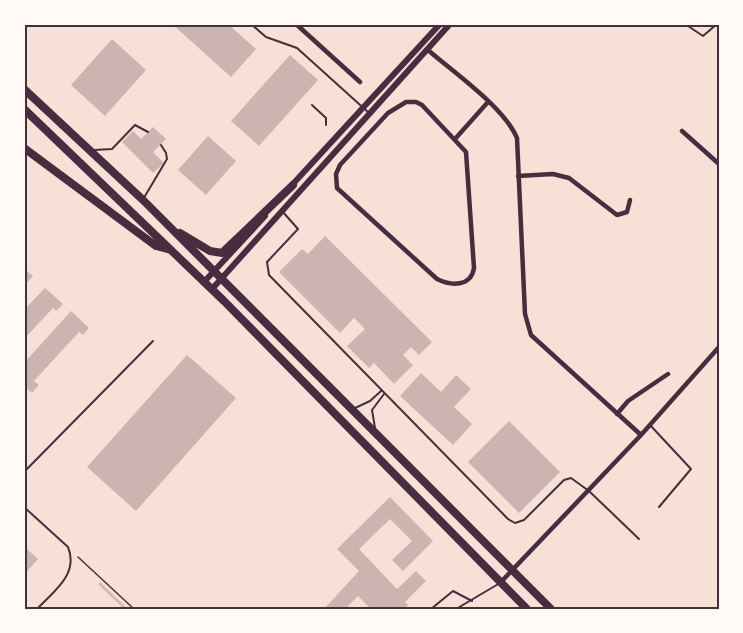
<svg xmlns="http://www.w3.org/2000/svg" width="743" height="633" font-family="Helvetica,sans-serif">
  <style>
    .lines { fill: none; stroke-linecap: round; stroke-linejoin: round }
    .stream { stroke: #dcb8b0; stroke-width: 3 }
    .building { fill: #ccb4b1 }
    .path { stroke: #4a2c40; stroke-width: 1.5 }
    .service { stroke: #4a2c40; stroke-width: 2 }
    .minor { stroke: #4a2c40; stroke-width: 4.5 }
    .tertiary { stroke: #4a2c40; stroke-width: 6 }
    .primary { stroke: #4a2c40; stroke-width: 8 }
    .neatline { fill: none; stroke: #4a2c40; stroke-width: 2 }
  </style>
  <rect width="100%" height="100%" fill="#f7e1d7"/>
  <g class="lines">
    <path class="stream" d="M100 584 126 609"/>
  </g>
  <path class="building" d="M172 24H228L256 49 231 77Z
    M112 39 146 70 105 116 71 85Z
    M290 55 318 80 259 146 231 121Z
    M153 127 166 139 153 152 164 163 153 173 122 142 133 131 141 139Z
    M208 136 236 161 206 195 178 170Z
    M325 236 432 342 419 355 411 347 403 355 413 365 394 384 374 363 369 368 347 346 365 329 354 318 340 333 279 272 302 249 308 254Z
    M24 269 33 276 24 286Z
    M45 288 63 304 56 311 53 308 24 339V310Z
    M71 311 89 328 83 335 79 332 34 381 39 385 32 393 24 386V363Z
    M187 355 236 398 136 511 87 467Z
    M421 373 441 392 456 375 471 389 454 407 472 424 453 445 400 396Z
    M509 421 560 472 519 513 468 462Z
    M390 497 433 541 403 571 392 560 412 541 390 519 359 549 397 589 416 571 426 581 405 602 408 605 404 609H371L358 596 345 609H324L359 571 337 549Z
    M24 546 38 559 24 575Z"/>
  <g class="lines">
    <path class="path" d="M78 557 134 609"/>
    <path class="service" d="M251 24 266 37 297 48 369 113
      M685 24 703 36 717 24
      M312 105 326 118V125
      M94 150 112 149 135 125 148 132
      M145 196 167 159 166 153 161 145
      M282 211 298 229 267 262 269 275 508 519 515 523 524 520 564 480 571 478 589 491 639 539
      M355 408 370 401 381 391
      M650 425 691 469 659 507
      M375 428 372 410 384 394
      M24 472 153 341
      M24 507 68 547C79 574 54 591 37 609
      M431 609 453 591 472 601
      M456 609 500 583"/>
    <path class="minor" d="M296 24 360 82
      M428 50C453 72 504 107 517 138L525 314 531 335 641 435
      M406 102H416L422 105 466 152 474 268C471 287 451 286 437 279L337 188 336 174 340 165 388 113Z
      M682 131 719 164
      M455 139 488 102
      M518 176 553 174 569 178 617 215 627 212 630 200
      M617 414 628 401 668 374
      M500 583 641 435 719 347"/>
    <path class="tertiary" d="M291 186 440 24
      M204 282 265 216
      M212 289 450 24"/>
    <path class="primary" d="M24 89 143 200 551 609
      M24 109 224 301 527 609
      M24 148 156 246 171 250
      M180 233 210 251 222 253 293 185"/>
  </g>
  <rect width="743" height="633" fill="none" stroke="#fffaf5" stroke-width="51"/>
  <rect x="26" y="26" width="692" height="582" class="neatline"/>
</svg>
